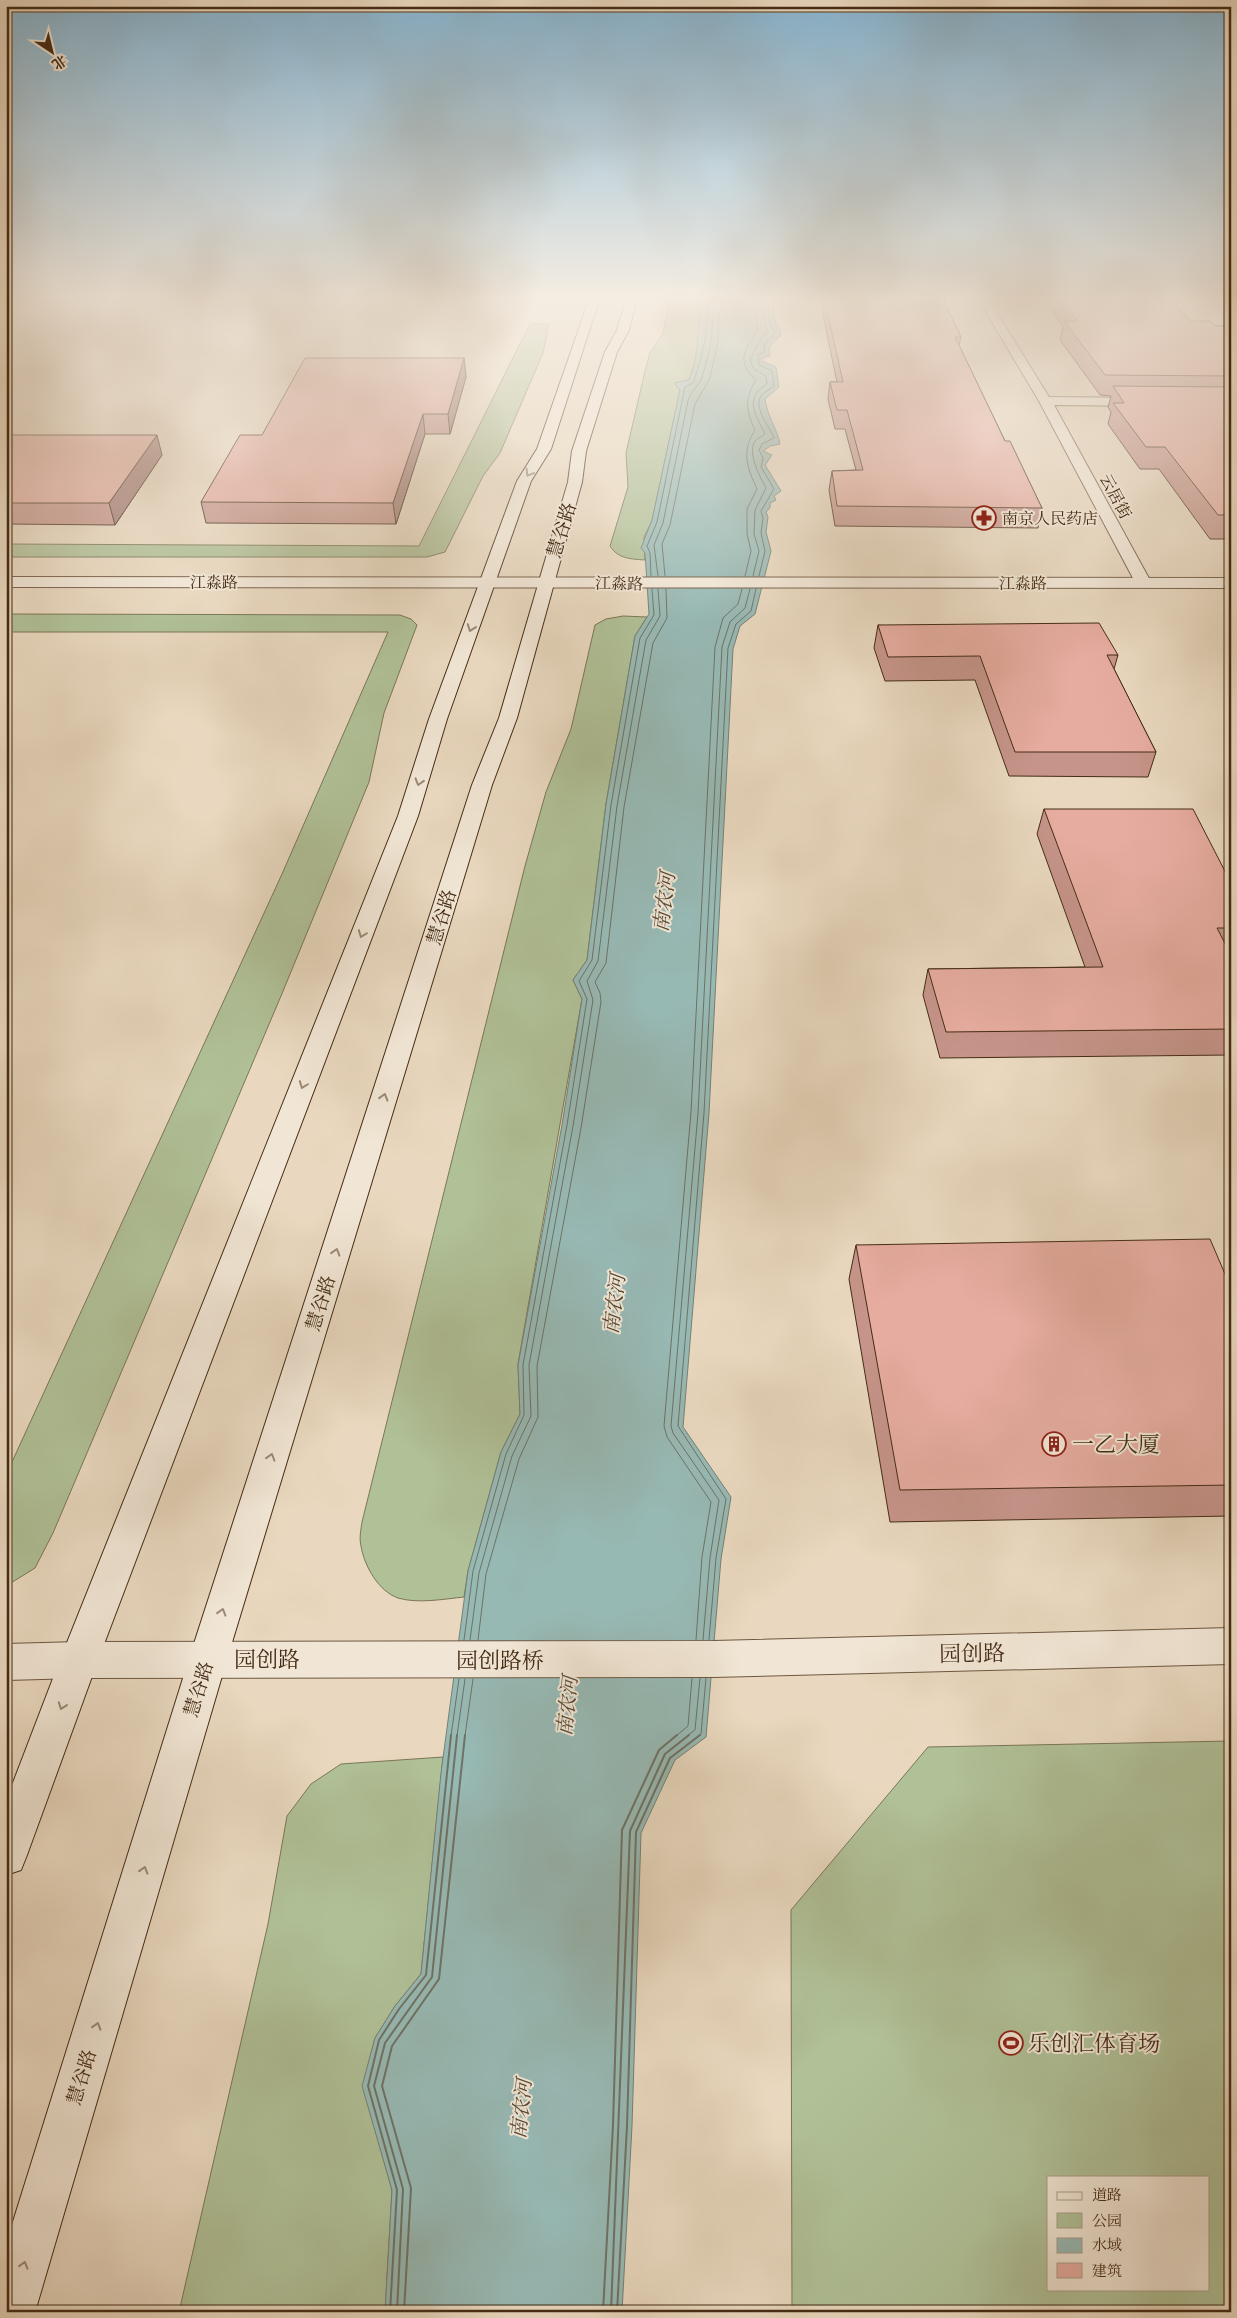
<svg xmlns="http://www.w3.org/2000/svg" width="1237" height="2318" font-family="'IM FELL English','Noto Serif SC',serif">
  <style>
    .green { fill: #b0c097; stroke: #7a7656; fill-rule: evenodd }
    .water { fill: #97b9b4; stroke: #768174 }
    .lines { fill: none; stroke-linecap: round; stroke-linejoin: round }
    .shore-far1 { stroke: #6e7264; stroke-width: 1 }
    .shore { stroke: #6e7264; stroke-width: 2 }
    .minor-casing { stroke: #6e5740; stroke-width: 2 }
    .tertiary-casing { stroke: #6e5740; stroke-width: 2 }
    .secondary-casing { stroke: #452c15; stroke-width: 2 }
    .minor { fill: #f1e6d5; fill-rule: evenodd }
    .tertiary { fill: #f1e6d5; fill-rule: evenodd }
    .secondary { fill: #f1e6d5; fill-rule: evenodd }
    .wall { fill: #c6948a; stroke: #452c15 }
    .shaded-wall { fill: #a17870; stroke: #452c15 }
    .building { fill: #e6aca0; stroke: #452c15 }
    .oneway { stroke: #9b8975 }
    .labels { text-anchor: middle; stroke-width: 4; stroke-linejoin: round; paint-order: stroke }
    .far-street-label { font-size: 16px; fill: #452c15; stroke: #f1e6d5 }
    .far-poi-label { font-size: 16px; fill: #452c15; stroke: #f1e6d5; text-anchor: start }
    .street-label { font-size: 19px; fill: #452c15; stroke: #f1e6d5 }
    .water-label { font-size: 20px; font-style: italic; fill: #554835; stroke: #f1e6d5 }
    .near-poi-label { font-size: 22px; fill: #452c15; stroke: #f1e6d5; text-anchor: start }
    .near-street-label { font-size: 22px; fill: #452c15; stroke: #f1e6d5 }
  </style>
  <rect width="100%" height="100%" fill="#e9d8bf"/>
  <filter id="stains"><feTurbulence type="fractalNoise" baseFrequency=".004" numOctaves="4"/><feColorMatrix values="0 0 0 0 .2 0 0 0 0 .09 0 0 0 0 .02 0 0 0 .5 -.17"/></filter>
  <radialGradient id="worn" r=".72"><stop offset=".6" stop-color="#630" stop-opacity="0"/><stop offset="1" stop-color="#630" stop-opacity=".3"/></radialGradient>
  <path class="green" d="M6 297H127L122 303H6Z
    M671 297H705L706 299C699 312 701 323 700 337 698 351 694 367 689 380L679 382 676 386 680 390 652 521 644 537 645 560C631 559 618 559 610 546L628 487 626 453 645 371 650 353 663 333Z
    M530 324H549L543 353 500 453 483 476 445 552 427 557H6V544L419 546Z
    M6 614 400 615 411 619 417 625 384 713 369 782 281 996 53 1533 35 1568 6 1586V1475L282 874 388 632H6Z
    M623 616 647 617 635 636 606 804 587 960 573 980 582 999 518 1364 520 1414 501 1452 468 1571 464 1597C444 1599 418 1604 398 1598 378 1591 364 1565 361 1546 359 1538 361 1529 362 1522L525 866 546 792 571 729 595 625 606 619Z
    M1231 1741V2312H792L791 1910 928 1747ZM1048 2177H1208V2289H1048Z
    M443 1757 421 1974 395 2006 375 2038 363 2086 392 2190 385 2312H179L268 1924 287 1816 311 1784 341 1764Z"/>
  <path class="water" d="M705 297H772L775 323 779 328 781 335 769 347 770 356 762 358V361L776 367 779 387 765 399C767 416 777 428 780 444L770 446 763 451 772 455 765 465 781 491 774 496 776 500 770 503V508L766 512 768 517 766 532 771 551 755 614 740 626 733 649 709 1113 683 1427 731 1497 721 1559 706 1737 675 1760 641 1833 632 2126 622 2312H385L392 2190 362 2086 375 2038 395 2006 421 1974 441 1773 468 1571 501 1452 520 1414 518 1365 562 1125 582 999 573 980 587 960 606 804 635 636 649 614 645 553 641 548 652 520 680 390 674 383 689 380C699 356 697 335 700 312 701 306 705 302 705 297Z"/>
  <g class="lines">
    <path class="shore-far1" d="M651 576 650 553 647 546 657 522 685 387 693 383C698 370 702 355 705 340 707 326 706 312 710 297
      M658 576 654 545 663 523 688 401C691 390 700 386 703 374 706 363 710 351 711 340 713 325 712 312 717 297
      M665 576 662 544 670 525 695 404 710 378 718 341 719 314 724 297
      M745 576 751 551 747 534V509L757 489C747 467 741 452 755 430 746 411 744 399 756 380 735 361 745 350 758 330L753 297
      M753 576 759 551 754 534 755 510 766 488C760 477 747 453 755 441 757 439 762 436 765 434 756 415 743 398 767 384L766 376 754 369 750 360 759 341 767 332 761 297
      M759 576 765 551 761 533 763 518 761 511 774 489 761 467 763 458 759 450 762 444 774 438C770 427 753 408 761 396 764 392 770 389 774 386L772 371 759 365 758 355 764 352 765 344 775 333 770 324 767 297
      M464 1640 473 1571 506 1454 524 1415 523 1365 567 1125 587 999 579 981 592 960 611 805 640 638 654 615 652 589
      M470 1640 479 1573 512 1456 531 1416 529 1365 573 1126 593 1000 587 981 598 961 617 806 646 640 660 616 658 589
      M478 1640 486 1574 519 1459 538 1417 537 1366 581 1128 601 1002 600 993 595 982 606 963 624 807 653 643 667 618 666 589
      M696 1640 702 1557 711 1502 667 1437 664 1426 691 1112 715 647 723 618 738 604 742 589
      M703 1640 710 1558 719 1500 673 1433 671 1426 698 1113 722 647 730 622 745 608 750 589
      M709 1640 716 1558 726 1499 678 1426 704 1113 728 648 736 624 751 611 756 589
      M451 1736 459 1679
      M457 1736 465 1679
      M465 1736 473 1679
      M676 1736 688 1726 692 1678
      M687 1736 695 1730 700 1678
      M698 1736 701 1734 706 1678"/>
    <path class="shore" d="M390 2312 397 2190 368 2086 379 2040 399 2009 426 1975 451 1735
      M397 2312 403 2189 374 2086 385 2043 432 1977 457 1735
      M404 2312 411 2188 382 2086 392 2046 439 1979 465 1735
      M603 2312 613 2125 622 1830 659 1750 677 1735
      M611 2312 630 1831 665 1754 689 1735
      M617 2312 627 2126 636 1832 670 1758 700 1735"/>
    <g class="minor-casing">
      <path id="minor" d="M977 297H987L1049 397 1147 398 1153 402 1147 406 1054 405 1151 582 1149 585H1137L1135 582 1039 401Z
        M1231 1628V1664L713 1677 79 1678 66 1673 60 1660 66 1647 79 1642 713 1641Z"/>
    </g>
    <g class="tertiary-casing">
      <path id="tertiary" d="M6 577 1231 578V588L6 587Z
        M79 1642 92 1647 98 1660 92 1673 79 1678 6 1680V1644Z"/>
    </g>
    <g class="secondary-casing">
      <path id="secondary" d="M590 297H600L551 449 531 481 447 719 418 816 98 1660 27 1855 21 1870 6 1875V1801L60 1660 398 816 429 719 517 481 537 449Z
        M627 297H637L629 330 617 352 586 451 582 482 517 718 492 785 227 1659 35 2312H6V2244L189 1659 472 785 499 718 568 482 572 451 605 352 617 330Z"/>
    </g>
    <use href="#minor" class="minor"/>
    <use href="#tertiary" class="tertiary"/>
    <use href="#secondary" class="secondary"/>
  </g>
  <path class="wall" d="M823 297H942L961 337 959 345 1005 441 1042 508 1038 528 835 526 829 490 832 471 856 470 845 429H835L828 399 830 382H837L822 310Z
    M1048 297H1168L1191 321 1215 326H1231V539H1210L1159 469H1140L1108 424 1111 412 1108 407 1111 396 1100 395 1060 340 1063 327 1047 304Z
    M464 358 466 377 450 434H425L396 524 206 523 201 502Z
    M6 435 162 455 115 525 6 524Z
    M878 625 1118 655 1114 669 1156 752 1148 777 1009 776 975 680 885 681 874 648Z
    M1044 809 1231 883V1055L940 1058 923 995 928 969 1085 967 1037 834Z
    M856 1245 1231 1288V1516L890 1522 849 1279Z"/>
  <path class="shaded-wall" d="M464 358 466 377 450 434 448 414Z
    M423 414 425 434 396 524 393 503Z
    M157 435 162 455 115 525 109 503Z"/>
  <path class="building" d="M824 297H942L961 337H955L1005 441H1010L1042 508 837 506 832 471 863 470 847 410H837L830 382H843Z
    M1059 297H1168L1191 321H1210L1215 326H1231V376L1105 375 1064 321H1077Z
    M305 358H464L448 414H423L393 503 201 502 240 435H262Z
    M1113 386 1231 387V515H1218L1165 447H1146L1113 403H1124Z
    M6 435H157L109 503H6Z
    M1099 623 1118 655H1107L1156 752H1015L980 656 888 657 878 625Z
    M1044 809H1193L1231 883V928H1217L1231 955V1029L946 1032 928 969 1103 967Z
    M1210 1239 1231 1288V1485L900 1490 856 1245Z"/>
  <defs><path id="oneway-chevron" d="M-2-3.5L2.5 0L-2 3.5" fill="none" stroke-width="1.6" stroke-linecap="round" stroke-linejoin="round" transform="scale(1.25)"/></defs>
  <g class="oneway">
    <use href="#oneway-chevron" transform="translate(529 473) rotate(121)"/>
    <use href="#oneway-chevron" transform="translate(471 628) rotate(110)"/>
    <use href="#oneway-chevron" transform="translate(419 782) rotate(107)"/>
    <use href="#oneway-chevron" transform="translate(362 934) rotate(111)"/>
    <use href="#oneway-chevron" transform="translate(303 1085) rotate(111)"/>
    <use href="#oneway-chevron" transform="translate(384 1097) rotate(-73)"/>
    <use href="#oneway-chevron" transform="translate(336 1252) rotate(-73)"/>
    <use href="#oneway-chevron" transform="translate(271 1457) rotate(-73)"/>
    <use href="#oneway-chevron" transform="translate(222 1612) rotate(-73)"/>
    <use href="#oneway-chevron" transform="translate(62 1706) rotate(110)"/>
    <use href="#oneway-chevron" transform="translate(144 1870) rotate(-73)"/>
    <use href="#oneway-chevron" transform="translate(97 2026) rotate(-73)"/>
    <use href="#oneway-chevron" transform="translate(24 2265) rotate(-73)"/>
  </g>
  <linearGradient id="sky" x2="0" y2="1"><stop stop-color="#87b6d3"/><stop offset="0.48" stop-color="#f5ede2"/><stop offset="1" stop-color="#f5ede2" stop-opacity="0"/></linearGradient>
  <rect width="1237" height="621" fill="url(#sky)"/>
  <defs>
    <g id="pharmacy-ring" transform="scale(1.25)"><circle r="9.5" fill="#f1e6d5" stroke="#8f2418" stroke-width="1.5"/><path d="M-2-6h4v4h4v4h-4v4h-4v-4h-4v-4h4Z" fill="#8f2418"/></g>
    <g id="building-ring" transform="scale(1.25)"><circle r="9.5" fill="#f1e6d5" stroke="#8f2418" stroke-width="1.5"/><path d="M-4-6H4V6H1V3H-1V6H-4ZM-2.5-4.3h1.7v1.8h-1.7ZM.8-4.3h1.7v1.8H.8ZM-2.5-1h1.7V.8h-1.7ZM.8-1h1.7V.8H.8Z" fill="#8f2418"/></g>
    <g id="stadium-ring" transform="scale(1.25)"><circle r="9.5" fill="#f1e6d5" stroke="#8f2418" stroke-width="1.5"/><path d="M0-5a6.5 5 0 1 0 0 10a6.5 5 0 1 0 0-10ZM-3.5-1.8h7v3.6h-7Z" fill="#8f2418"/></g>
  </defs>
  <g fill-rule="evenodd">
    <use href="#pharmacy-ring" x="984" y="518"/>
    <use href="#building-ring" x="1054" y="1444"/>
    <use href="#stadium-ring" x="1011" y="2043"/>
  </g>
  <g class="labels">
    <g class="far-street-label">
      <text transform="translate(1116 496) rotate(62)" y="6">云居街</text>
      <text x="214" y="588">江淼路</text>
      <text transform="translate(619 583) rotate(1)" y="6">江淼路</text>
      <text x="1023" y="589">江淼路</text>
    </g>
    <g class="far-poi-label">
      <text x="1002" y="524">南京人民药店</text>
    </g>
    <g class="street-label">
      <text transform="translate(561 530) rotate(-73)" y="7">慧谷路</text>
      <text transform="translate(441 917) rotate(-73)" y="7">慧谷路</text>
      <text transform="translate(320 1303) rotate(-73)" y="7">慧谷路</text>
      <text transform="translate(198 1689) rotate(-73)" y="7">慧谷路</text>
      <text transform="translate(81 2077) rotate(-73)" y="7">慧谷路</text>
    </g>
    <g class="water-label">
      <text transform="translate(664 902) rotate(-83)" y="7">南农河</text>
      <text transform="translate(614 1304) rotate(-83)" y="7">南农河</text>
      <text transform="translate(567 1706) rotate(-84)" y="7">南农河</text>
      <text transform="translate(521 2109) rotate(-84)" y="7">南农河</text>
    </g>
    <g class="near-poi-label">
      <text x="1072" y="1452">一乙大厦</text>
      <text x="1028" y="2051">乐创汇体育场</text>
    </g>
    <g class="near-street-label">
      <text transform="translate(972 1653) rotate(-1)" y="8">园创路</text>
      <text x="267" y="1667">园创路</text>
      <text x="500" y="1668">园创路桥</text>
    </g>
  </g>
  <rect width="1237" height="2318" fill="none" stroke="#e9d8bf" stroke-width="25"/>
  <rect x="8" y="8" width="1222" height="2303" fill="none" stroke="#452c15" stroke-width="2.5"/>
  <rect x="12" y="12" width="1212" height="2293" fill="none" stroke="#452c15"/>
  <rect x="1047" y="2176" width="162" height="115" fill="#f1e6d5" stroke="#ac9c88"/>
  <rect x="1057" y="2192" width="25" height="8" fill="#f1e6d5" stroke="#ac9c88"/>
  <text x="1092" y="2200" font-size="15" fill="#452c15">道路</text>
  <rect x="1057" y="2213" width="25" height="15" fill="#b0c097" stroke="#ac9c88"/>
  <text x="1092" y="2226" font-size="15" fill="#452c15">公园</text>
  <rect x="1057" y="2238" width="25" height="15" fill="#97b9b4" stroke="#ac9c88"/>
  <text x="1092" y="2250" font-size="15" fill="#452c15">水域</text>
  <rect x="1057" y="2263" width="25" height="15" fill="#e6aca0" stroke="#ac9c88"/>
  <text x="1092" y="2276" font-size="15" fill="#452c15">建筑</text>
  <g transform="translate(52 52) rotate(145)" stroke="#f1e6d5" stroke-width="4" paint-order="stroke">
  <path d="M0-4L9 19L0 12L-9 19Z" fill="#452c15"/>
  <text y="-8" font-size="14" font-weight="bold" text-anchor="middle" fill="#452c15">北</text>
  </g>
  <rect width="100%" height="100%" filter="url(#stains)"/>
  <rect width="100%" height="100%" fill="url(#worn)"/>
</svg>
